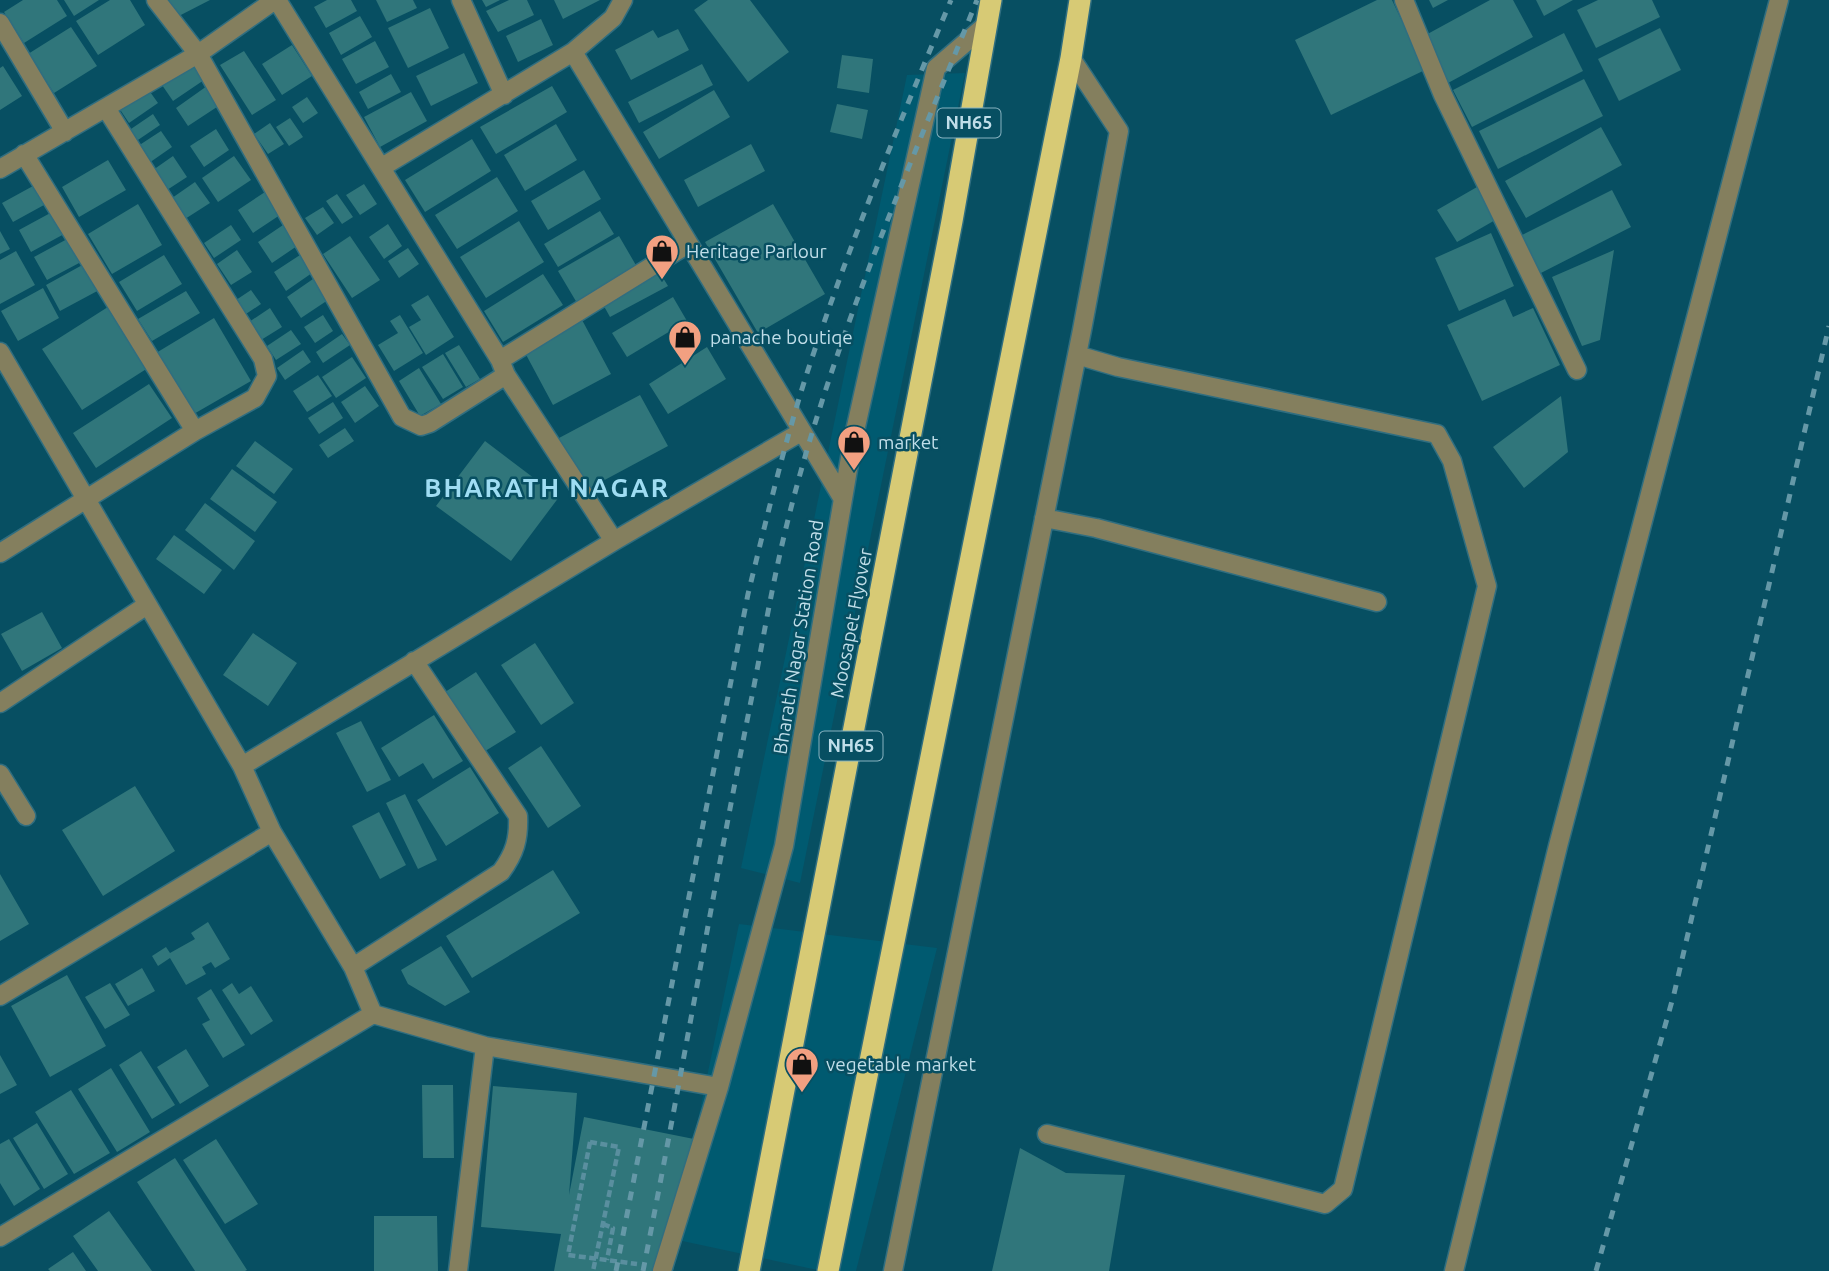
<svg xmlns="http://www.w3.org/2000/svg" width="1829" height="1271" font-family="Ubuntu,sans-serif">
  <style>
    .built { fill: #005a70 }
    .building { fill: #30767b }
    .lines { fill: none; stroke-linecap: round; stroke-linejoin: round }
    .minor-casing { stroke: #306e80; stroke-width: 21 }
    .highway-casing { stroke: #306e80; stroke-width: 24 }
    .path { stroke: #5a8f9f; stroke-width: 4.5; stroke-dasharray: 7 3.5; stroke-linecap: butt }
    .minor { stroke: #847f5e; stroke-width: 18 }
    .highway { stroke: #d7ca75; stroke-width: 21 }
    .rail { stroke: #6598a7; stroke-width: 5; stroke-dasharray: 9 9; stroke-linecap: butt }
    .path-bridge { stroke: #5a8f9f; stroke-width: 4.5; stroke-dasharray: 7 3.5; stroke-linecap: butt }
    .labels { text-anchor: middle; stroke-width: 5; stroke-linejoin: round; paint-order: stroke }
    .shield { fill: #074f62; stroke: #88b3c0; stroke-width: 2 }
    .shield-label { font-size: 18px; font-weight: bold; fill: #c0dee9 }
    .poi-label { font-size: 19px; fill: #c0dee9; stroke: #074f62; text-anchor: start }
    .street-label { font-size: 19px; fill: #c0dee9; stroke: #074f62 }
    .district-label { font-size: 26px; font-weight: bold; letter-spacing: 2px; fill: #9fddf3; stroke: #074f62 }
  </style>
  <rect width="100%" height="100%" fill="#074f62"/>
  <path class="built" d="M965 73 800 883 741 868 907 75Z
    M739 924 937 948 856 1271H822L673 1239Z"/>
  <path class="building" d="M23 0H57L67 16 24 43 4 12Z
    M64 0H99L74 16Z
    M110 0H130L145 25 98 55 76 21Z
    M166 0H210L175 18Z
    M327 0H351L357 11 326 28 314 7Z
    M376 0H413L417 8 387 22Z
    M482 0H500L486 7Z
    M509 0H527L534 15 498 32 486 11Z
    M554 0H600L563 19Z
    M708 0H750L789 52 748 82 694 10Z
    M1377 0H1392L1425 70 1331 115 1295 40Z
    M1429 0H1448L1433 8Z
    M1490 0H1513L1533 37 1448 83 1422 37Z
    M1536 0H1573L1544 16Z
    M1598 0H1652L1660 17 1596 48 1577 10Z
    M430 8 449 48 408 68 388 28Z
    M360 16 372 37 341 55 329 33Z
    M541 19 553 45 518 62 506 36Z
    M71 27 97 66 54 93 28 54Z
    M1660 28 1681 70 1619 101 1598 59Z
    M678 29 689 50 631 80 615 50 653 30 658 38Z
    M1564 33 1583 71 1472 127 1453 90Z
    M375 41 389 67 356 84 342 59Z
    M292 45 312 76 282 95 262 64Z
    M244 51 276 100 252 115 220 65Z
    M464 53 478 83 431 106 416 76Z
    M842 55 873 59 869 93 837 88Z
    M196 62 207 78 173 101 162 85Z
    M702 64 713 85 639 123 628 102Z
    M3 66 22 96 0 110V68Z
    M391 74 401 92 368 109 359 92Z
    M1584 79 1603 116 1498 169 1479 131Z
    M207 86 220 105 188 126 176 108Z
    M552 86 567 112 496 154 480 127Z
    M148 89 158 103 129 123 119 108Z
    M714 90 730 117 659 159 643 132Z
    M411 92 427 121 380 147 364 117Z
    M307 97 318 113 303 123 292 107Z
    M837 104 868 110 862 139 830 132Z
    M153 114 160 125 135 142 128 131Z
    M290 118 303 137 289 146 276 127Z
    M270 123 284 144 268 154 254 134Z
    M556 124 577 160 525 191 504 155Z
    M1601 127 1622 165 1526 218 1505 181Z
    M216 129 229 150 204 167 190 146Z
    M161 131 172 147 149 163 138 146Z
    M472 139 491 171 425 212 405 180Z
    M751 144 765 171 698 207 684 180Z
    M173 156 187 177 167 190 153 170Z
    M234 156 251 180 218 202 202 178Z
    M108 160 126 190 79 217 62 187Z
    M584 170 601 199 548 230 531 201Z
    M497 177 518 211 457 249 435 215Z
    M195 182 210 203 185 219 172 198Z
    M364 184 377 204 360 215 346 195Z
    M33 186 44 205 13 222 2 203Z
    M1477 187 1497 219 1457 242 1437 210Z
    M1612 190 1631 227 1539 274 1520 236Z
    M265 192 280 215 253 233 238 210Z
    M337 194 353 217 342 224 326 201Z
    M138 204 162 245 112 274 88 234Z
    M773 204 825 294 758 333 705 242Z
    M323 207 334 223 317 235 305 218Z
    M54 211 66 233 31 252 19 230Z
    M600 211 614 234 558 267 544 244Z
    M519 221 544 262 486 298 460 257Z
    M286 223 300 244 272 263 258 242Z
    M388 224 402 246 384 259 369 237Z
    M231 225 241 240 214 258 204 243Z
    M0 231 10 249 0 254Z
    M1491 233 1514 286 1459 311 1435 258Z
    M350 236 380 280 352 298 323 254Z
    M619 236 637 267 577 303 558 271Z
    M69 238 81 262 47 280 34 257Z
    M408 248 419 264 399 278 388 261Z
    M237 250 252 272 231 285 217 264Z
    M1614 250 1600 340 1582 346 1552 277Z
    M16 251 35 285 0 304V260Z
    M164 255 182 284 137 311 119 282Z
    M300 255 312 273 286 291 274 272Z
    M86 263 101 289 60 311 46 285Z
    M657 268 668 286 610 317 600 299Z
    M543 274 563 305 503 342 484 311Z
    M313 279 328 300 301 318 287 297Z
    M43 288 59 318 18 341 1 311Z
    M251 290 261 304 243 316 233 302Z
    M186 291 200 313 152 341 138 319Z
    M428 295 454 337 426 355 409 327 421 320 411 305Z
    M673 297 687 321 627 357 612 333Z
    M1505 299 1513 317 1533 308 1560 365 1482 401 1447 325Z
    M111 305 151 366 82 410 42 349Z
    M270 308 282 327 261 340 249 322Z
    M323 315 333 331 315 343 304 327Z
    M400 315 423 353 394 371 378 345 398 333 390 321Z
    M214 318 251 381 192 415 156 353Z
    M581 318 611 374 553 405 523 349Z
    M291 330 301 344 276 360 267 346Z
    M342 334 350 345 323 363 316 352Z
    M459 345 480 379 466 387 445 353Z
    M707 347 726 379 668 414 649 384Z
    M303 350 311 362 285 380 277 368Z
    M443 354 463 387 443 399 422 367Z
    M352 357 366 378 336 398 322 377Z
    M419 368 441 404 420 416 399 381Z
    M318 375 332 396 307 412 293 391Z
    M149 384 172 418 96 468 73 433Z
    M365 386 379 406 355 423 341 402Z
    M640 395 668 446 586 490 559 438Z
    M1561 396 1568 452 1524 488 1493 447Z
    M333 402 343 418 319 434 308 418Z
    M345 428 354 441 328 458 319 445Z
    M255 441 293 469 274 494 236 466Z
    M485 441 559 497 511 561 436 506Z
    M232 469 277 502 255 532 210 499Z
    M205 503 255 541 234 570 185 530Z
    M174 535 222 570 204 594 156 559Z
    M42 612 62 648 22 671 1 634Z
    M253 633 297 663 268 706 223 675Z
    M535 643 574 703 541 725 501 665Z
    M476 672 516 732 482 753 442 694Z
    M434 715 463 761 433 779 423 763 399 777 381 748Z
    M361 721 391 780 367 792 336 733Z
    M541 746 581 806 548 828 508 768Z
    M470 767 499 813 446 846 417 800Z
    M135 786 175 851 103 896 62 830Z
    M405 794 437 860 418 869 386 803Z
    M379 812 406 865 380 879 352 826Z
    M553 870 580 913 472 978 446 936Z
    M0 874 29 924 0 941Z
    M208 922 230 959 215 968 211 962 202 967 206 974 186 985 170 958 158 966 152 956 166 947 170 953 195 939 191 933Z
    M441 946 470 992 445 1006 408 984 401 970Z
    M142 968 155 991 128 1006 115 984Z
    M67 975 106 1046 50 1077 11 1006Z
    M110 983 130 1015 105 1029 85 997Z
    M232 983 239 994 251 986 273 1021 251 1035 222 990Z
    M211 989 245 1045 223 1058 202 1024 210 1020 197 998Z
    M186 1049 209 1086 180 1104 157 1067Z
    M141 1051 175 1105 152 1119 119 1065Z
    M0 1055 17 1085 0 1094Z
    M111 1068 150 1132 117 1152 78 1089Z
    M422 1085H453L454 1158H423Z
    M493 1086 577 1093 569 1195 584 1117 699 1140 673 1271H554L561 1234 481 1227Z
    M71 1090 110 1153 74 1174 35 1112Z
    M37 1123 68 1174 44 1189 13 1138Z
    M9 1139 40 1189 14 1206 0 1183V1144Z
    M216 1139 258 1204 225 1224 183 1160Z
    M1020 1148 1066 1173 1125 1175 1109 1271H992Z
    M175 1158 247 1270 245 1271H195L137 1182Z
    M109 1211 152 1271H98L73 1236Z
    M374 1216H437L438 1271H374Z
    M73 1252 86 1271H50L48 1269Z"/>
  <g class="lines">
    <g class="minor-casing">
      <path id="minor" d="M156 0 198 54 402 417 421 426 430 423 506 375
        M277 0 500 360 506 375 614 541
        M461 0 504 95
        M1404 0 1443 95 1577 370
        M0 23 65 132
        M573 52 843 499
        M24 154 195 431
        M382 167 573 52 613 18 623 0
        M0 169 198 54 275 0
        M0 352 242 766 272 832 353 967 373 1014
        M500 360 688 244
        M1044 518 1096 528 1377 602
        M0 553 195 431 255 398 267 376 263 359 106 108
        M0 703 147 605
        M242 766 614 541 801 432
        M0 774 26 816
        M353 967 501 872C515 853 519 839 518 816L414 661
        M0 996 272 832
        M1047 1134 1325 1204 1343 1189 1487 586 1452 461 1437 434 1118 367 1077 355
        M0 1237 373 1014 485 1046 719 1087
        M458 1271 485 1046
        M662 1271 719 1087 784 846 853 440 936 68 987 24
        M893 1271 1082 330 1119 131 1071 58
        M1454 1271 1558 846 1779 0"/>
    </g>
    <g class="highway-casing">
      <path id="highway" d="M749 1271 952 221 991 0
        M828 1271 1071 58 1080 0"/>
    </g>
    <path class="path" d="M590 1142 568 1255 637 1264
      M603 1224 613 1228 607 1260"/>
    <use href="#minor" class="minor"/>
    <use href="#highway" class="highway"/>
    <path class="rail" d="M616 1271 748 594C768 513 787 431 814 352 854 232 902 117 951 0
      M643 1271C680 1085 712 897 749 711 760 657 769 602 781 549 825 357 904 181 977 0
      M1596 1271 1674 994 1829 326"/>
    <path class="path-bridge" d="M590 1142 619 1147 593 1271"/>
  </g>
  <defs>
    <g id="shop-pin" transform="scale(1.75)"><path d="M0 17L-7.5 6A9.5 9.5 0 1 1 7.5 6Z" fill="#f2a081" stroke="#074f62"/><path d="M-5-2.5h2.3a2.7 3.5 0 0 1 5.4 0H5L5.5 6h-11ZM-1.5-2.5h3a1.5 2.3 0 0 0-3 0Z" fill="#111"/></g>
  </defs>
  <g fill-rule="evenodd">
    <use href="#shop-pin" x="662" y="251"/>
    <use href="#shop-pin" x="685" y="337"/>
    <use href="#shop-pin" x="854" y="442"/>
    <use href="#shop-pin" x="802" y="1064"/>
  </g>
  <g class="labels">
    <g class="shield">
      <rect x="937.5" y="108.5" width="63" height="29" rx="5"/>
      <rect x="819.5" y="731.5" width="63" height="29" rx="5"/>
    </g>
    <g class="shield-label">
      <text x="969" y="129">NH65</text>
      <text x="851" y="752">NH65</text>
    </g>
    <g class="poi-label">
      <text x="686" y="258">Heritage Parlour</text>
      <text x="710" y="344">panache boutiqe</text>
      <text x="878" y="449">market</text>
      <text x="826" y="1071">vegetable market</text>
    </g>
    <g class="street-label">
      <text transform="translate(851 623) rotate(-79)" y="7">Moosapet Flyover</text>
      <text transform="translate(798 637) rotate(-81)" y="7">Bharath Nagar Station Road</text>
    </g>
    <g class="district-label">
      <text x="547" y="497">BHARATH NAGAR</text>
    </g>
  </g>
</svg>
